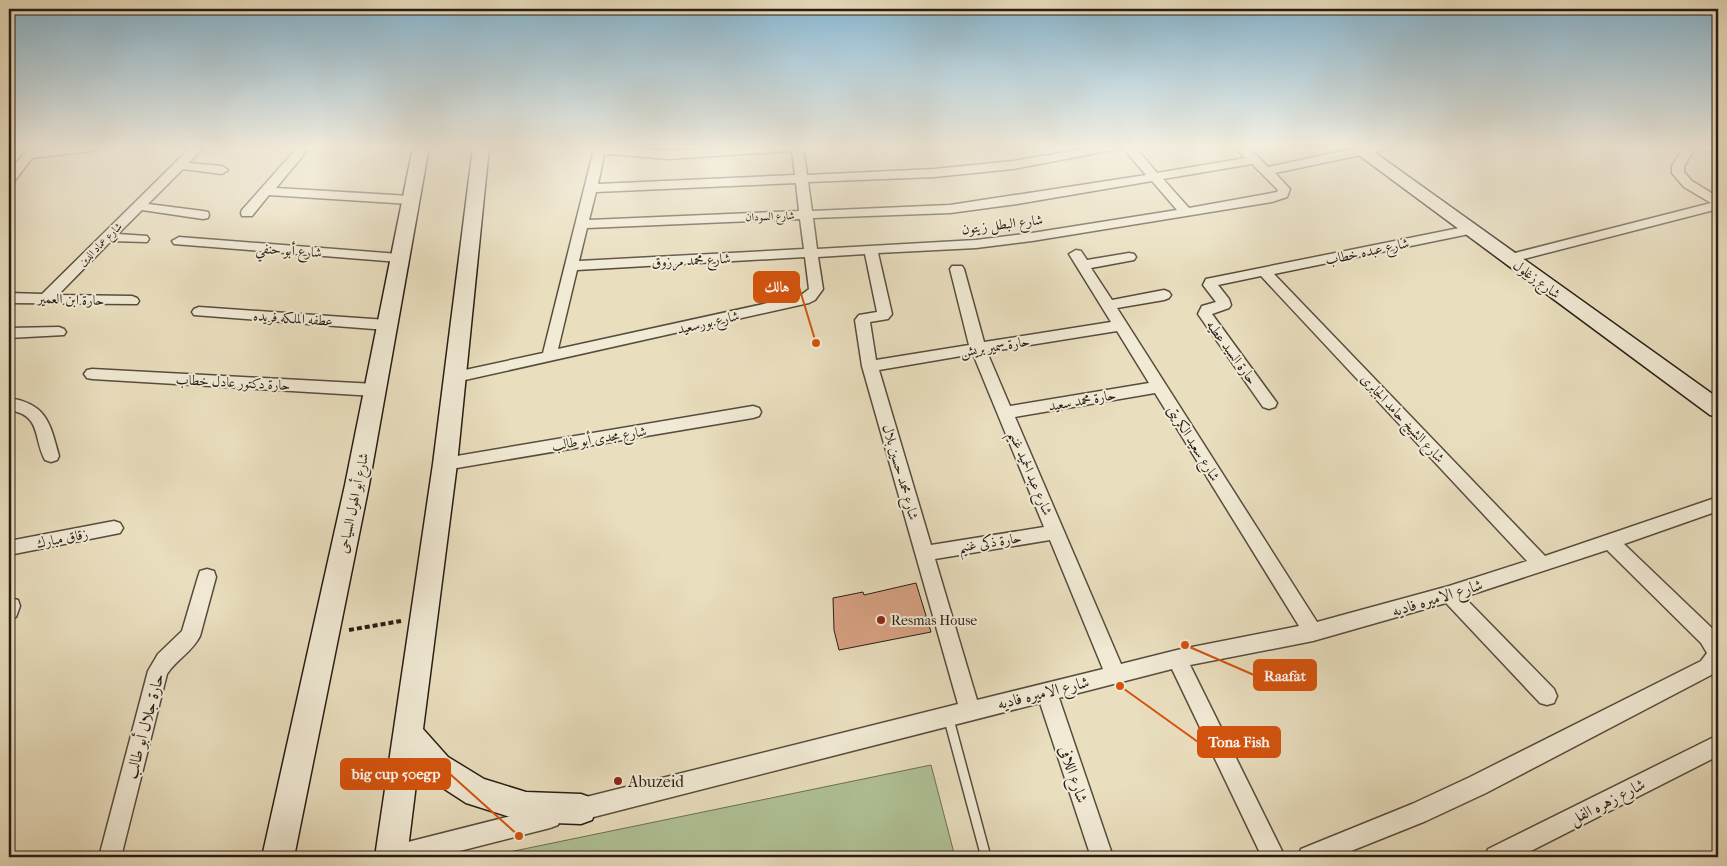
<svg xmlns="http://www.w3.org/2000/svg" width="1727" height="866" font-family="'IM FELL French Canon',Amiri,serif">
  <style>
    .green { fill: #b0c297; stroke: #6c6f56 }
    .building { fill: #d8a284; stroke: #281c14 }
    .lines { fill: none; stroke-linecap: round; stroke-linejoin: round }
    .lane-casing { stroke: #584c3e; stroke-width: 12 }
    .street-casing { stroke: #584c3e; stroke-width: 3 }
    .secondary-casing { stroke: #281c14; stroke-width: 3 }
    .path { stroke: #281c14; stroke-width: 4; stroke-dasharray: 5 3; stroke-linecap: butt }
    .lane { stroke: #f1ead5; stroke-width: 9 }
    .street { fill: #f1ead5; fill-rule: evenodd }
    .secondary { fill: #f1ead5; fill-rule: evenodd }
    .poi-dot { fill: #8f2418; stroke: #f1ead5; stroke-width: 2 }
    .labels { text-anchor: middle; stroke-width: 4; stroke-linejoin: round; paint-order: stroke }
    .far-street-label { font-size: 11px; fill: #281c14; stroke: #f1ead5 }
    .street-label { font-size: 14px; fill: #281c14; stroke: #f1ead5 }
    .poi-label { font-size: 14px; fill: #281c14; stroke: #f1ead5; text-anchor: start }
    .near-street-label { font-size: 16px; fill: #281c14; stroke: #f1ead5 }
    .near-poi-label { font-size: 16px; fill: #281c14; stroke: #f1ead5; text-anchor: start }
    .leader { fill: none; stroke: #d5530d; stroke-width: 2 }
    .callout-dot { fill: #d5530d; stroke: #f1ead5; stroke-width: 2 }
    .callout { fill: #d5530d; stroke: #d5530d; stroke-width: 2 }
    .callout-label { font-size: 15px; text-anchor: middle; font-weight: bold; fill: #fff }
  </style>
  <rect width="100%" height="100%" fill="#e9debe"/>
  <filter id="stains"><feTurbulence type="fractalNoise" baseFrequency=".004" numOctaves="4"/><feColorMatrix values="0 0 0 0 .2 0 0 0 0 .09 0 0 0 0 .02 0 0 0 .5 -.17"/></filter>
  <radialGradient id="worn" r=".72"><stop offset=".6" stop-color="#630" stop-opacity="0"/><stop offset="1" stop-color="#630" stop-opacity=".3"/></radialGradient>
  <path class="green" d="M931 765 955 857H485Z"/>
  <path class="building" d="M916 583 931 632 839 650 834 630 833 598 863 592 864 595Z"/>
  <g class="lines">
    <g class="lane-casing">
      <path id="lane" d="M948 716 986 857"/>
    </g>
    <g class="street-casing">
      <path id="street" d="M29 147H41L39 150 62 147H97L91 151 32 158 13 183 9 184V172Z
        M191 147H204L189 163 222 166 228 170 222 174 183 169 148 204 203 211 208 212 209 215 208 218 203 219 142 210 118 234 147 236 149 239 147 242 111 241 58 295 132 296 137 298 139 301 137 304 9 303V293L42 294Z
        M607 147 668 151 735 147H803L807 175 934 169 1013 161 1096 147H1135L1157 173 1245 158 1235 147H1248L1268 167 1362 147H1386L1380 151 1275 173 1290 189 1287 197 1272 202 1032 241 976 248 878 253 892 314 888 319 870 322 876 360 969 345 950 269 952 266H962L964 269 984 342 1111 322 1069 254 1076 250 1081 251 1087 260 1129 253 1134 254 1136 257 1134 260 1091 268 1112 300 1164 290 1169 292 1171 295 1169 298 1164 300 1117 308 1317 622 1449 586 1527 561 1261 276 1218 285 1229 299 1231 305 1229 308 1212 314 1277 403 1275 407 1269 409 1263 407 1198 314 1202 306 1216 302 1203 285 1206 279 1211 278 1469 226 1474 227 1476 230 1474 233 1469 234 1274 274 1545 556 1718 497V511L1624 544 1715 631 1718 636V670L1715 673 1486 793 1426 821 1336 857H1298L1301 849 1412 804 1470 777 1701 661 1707 653 1701 643 1607 550 1464 597 1554 689 1557 696 1554 703 1547 705 1540 703 1446 603 1313 641 1190 665 1285 857H1262L1172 669 1059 698 1113 857H1091L1040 703 574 822 566 819 563 811 566 803 574 800 958 704 862 366 855 320 859 315 877 312 865 254 818 257 823 289 815 300 809 303 456 382 451 381 448 377 451 373 543 353 593 153 595 150ZM1123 148 1146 175 950 205 812 211 808 182 934 177 1013 169ZM792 151 795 175 598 184 604 155 610 154 668 159ZM1252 164 1278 190 1277 192 1189 208 1163 179ZM1152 181 1177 210 1032 233 976 240 817 249 813 218 950 213 1017 204ZM796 183 799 211 589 220 596 192ZM800 219 804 249 579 261 587 228ZM805 257 809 289 800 296 558 349 577 270ZM1117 331 1149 383 1010 406 987 352ZM973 354 1044 527 931 545 879 370ZM1155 393 1299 626 1177 650 1121 664 1015 417ZM1050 540 1103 669 977 700 935 559Z
        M1684 147H1696L1684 166V172L1692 181 1718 197V209L1508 263 1501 259 1503 256 1711 203 1684 187 1672 173V166Z
        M1702 147H1718V154Z
        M300 148 306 152 276 188 410 196 416 200 410 204 269 195 252 216H242L241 213 242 210 296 149Z
        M179 237 399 254 406 258 399 262 174 244 172 241Z
        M199 307 387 320 392 322 394 325 392 328 387 330 194 315 192 312 194 309Z
        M59 327 64 329 66 332 64 335 9 338V328Z
        M92 369 375 384 381 386 383 390 381 394 375 396 92 379 87 378 84 374 87 370Z
        M9 398C47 404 50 423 59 456L57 460 51 462 45 460C33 438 42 415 9 410Z
        M753 406 759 408 761 412 759 416 753 418 445 470 439 469 437 464 439 459 445 458Z
        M114 521 120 523 123 528 120 533 9 555V541Z
        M207 569 214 571 216 577 200 636C193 651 176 660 167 674L121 857H99L148 671 158 654 182 631 198 577 200 571Z
        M11 598 18 600 20 606 16 617 9 619V599Z
        M1718 735V756L1519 857H1485L1488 849Z
        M550 806 558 809 561 817 558 825 550 828 436 857H381L384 849 392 846Z"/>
    </g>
    <g class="secondary-casing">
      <path id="secondary" d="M413 147H429L369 485 294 857H262L345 485Z
        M473 147H489L457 464 423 729 448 757 484 779 526 792 581 794 592 798 596 809 592 820 581 824 526 822 466 803 426 777 418 768 407 857H375L433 464Z
        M1348 147H1367L1718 398V417L1710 415Z"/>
    </g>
    <path class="path" d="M349 630 401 621"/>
    <use href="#lane" class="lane"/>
    <use href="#street" class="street"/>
    <use href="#secondary" class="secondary"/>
  </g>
  <linearGradient id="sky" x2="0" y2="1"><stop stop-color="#87b7d3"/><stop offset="0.55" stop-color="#f5f0e2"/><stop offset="1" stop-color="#f5f0e2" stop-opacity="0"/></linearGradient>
  <rect width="1727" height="268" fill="url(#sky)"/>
  <g class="poi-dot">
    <circle cx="881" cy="620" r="5"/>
    <circle cx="618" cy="781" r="5"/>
  </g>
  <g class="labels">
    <g class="far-street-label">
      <text transform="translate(770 216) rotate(-2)" y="4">شارع السودان</text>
      <text transform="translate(100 244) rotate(-45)" y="4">شارع عماد الدين</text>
    </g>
    <g class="street-label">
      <text transform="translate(1002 224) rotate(-7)" y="5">شارع البطل زيتون</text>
      <text transform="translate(289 250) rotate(4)" y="5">شارع أبو حنفي</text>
      <text transform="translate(1367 251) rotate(-12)" y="5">شارع عبده خطاب</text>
      <text transform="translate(691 260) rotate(-3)" y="5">شارع محمد مرزوق</text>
      <text transform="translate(1537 279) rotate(36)" y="5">شارع زغلول</text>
      <text transform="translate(71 299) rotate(2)" y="5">حارة ابن العمير</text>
      <text transform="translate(293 318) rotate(4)" y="5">عطفه الملكه فريده</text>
      <text transform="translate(708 322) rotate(-13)" y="5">شارع بورسعيد</text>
      <text transform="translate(995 346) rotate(-9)" y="5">حارة سمير بريش</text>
      <text transform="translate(1232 352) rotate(54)" y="5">حارة السيد عطيه</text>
      <text transform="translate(233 382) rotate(3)" y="5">حارة دكتور عادل خطاب</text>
      <text transform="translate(1082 400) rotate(-10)" y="5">حارة محمد سعيد</text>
      <text transform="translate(1403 418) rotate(47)" y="5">شارع الشيخ حامد الجابرى</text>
      <text transform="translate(599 438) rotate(-9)" y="5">شارع مجدى أبو طالب</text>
      <text transform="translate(1194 443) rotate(58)" y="5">شارع سعيد الكريتى</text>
      <text transform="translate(901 472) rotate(74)" y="5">شارع محمد حسين بلال</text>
      <text transform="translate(1031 473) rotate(67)" y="5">شارع عبد الحميد غنيم</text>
      <text transform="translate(353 503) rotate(-78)" y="5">شارع أبو الهول السياحى</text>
      <text transform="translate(62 538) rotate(-11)" y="5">زقاق مبارك</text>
      <text transform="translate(990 542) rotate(-9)" y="5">حارة ذكى غنيم</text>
    </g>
    <g class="poi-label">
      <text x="891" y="625">Resmas House</text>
    </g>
    <g class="near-street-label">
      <text transform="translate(1437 597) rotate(-17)" y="6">شارع الاميره فاديه</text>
      <text transform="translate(1043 692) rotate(-14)" y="6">شارع الاميره فاديه</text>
      <text transform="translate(144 726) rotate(-75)" y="6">حارة جلال أبو طالب</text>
      <text transform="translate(1074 774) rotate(71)" y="6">شارع اللافى</text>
      <text transform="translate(1607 801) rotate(-27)" y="6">شارع زهره الفل</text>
    </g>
    <g class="near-poi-label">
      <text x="628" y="787">Abuzeid</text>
    </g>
  </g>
  <path class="leader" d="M816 343L799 287M1185 645L1254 675M1120 686L1198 742M519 836L450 774"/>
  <g class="callout-dot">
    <circle cx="816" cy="343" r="5"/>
    <circle cx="1185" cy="645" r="5"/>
    <circle cx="1120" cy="686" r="5"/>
    <circle cx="519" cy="836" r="5"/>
  </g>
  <g class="callout">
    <rect x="754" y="272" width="45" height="30" rx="5"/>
    <rect x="1254" y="660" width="62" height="30" rx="5"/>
    <rect x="1198" y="727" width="82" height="30" rx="5"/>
    <rect x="341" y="759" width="109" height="30" rx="5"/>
  </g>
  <g class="callout-label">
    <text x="777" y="292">هالك</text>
    <text x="1285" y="681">Raafat</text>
    <text x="1239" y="747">Tona Fish</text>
    <text x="396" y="779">big cup 50egp</text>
  </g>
  <rect width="1727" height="866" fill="none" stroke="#e9debe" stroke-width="30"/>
  <rect x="10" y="10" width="1707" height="846" fill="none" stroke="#281c14" stroke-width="2.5"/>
  <rect x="15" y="15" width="1697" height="836" fill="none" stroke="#281c14"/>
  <rect width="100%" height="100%" filter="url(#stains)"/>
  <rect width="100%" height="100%" fill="url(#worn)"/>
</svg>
